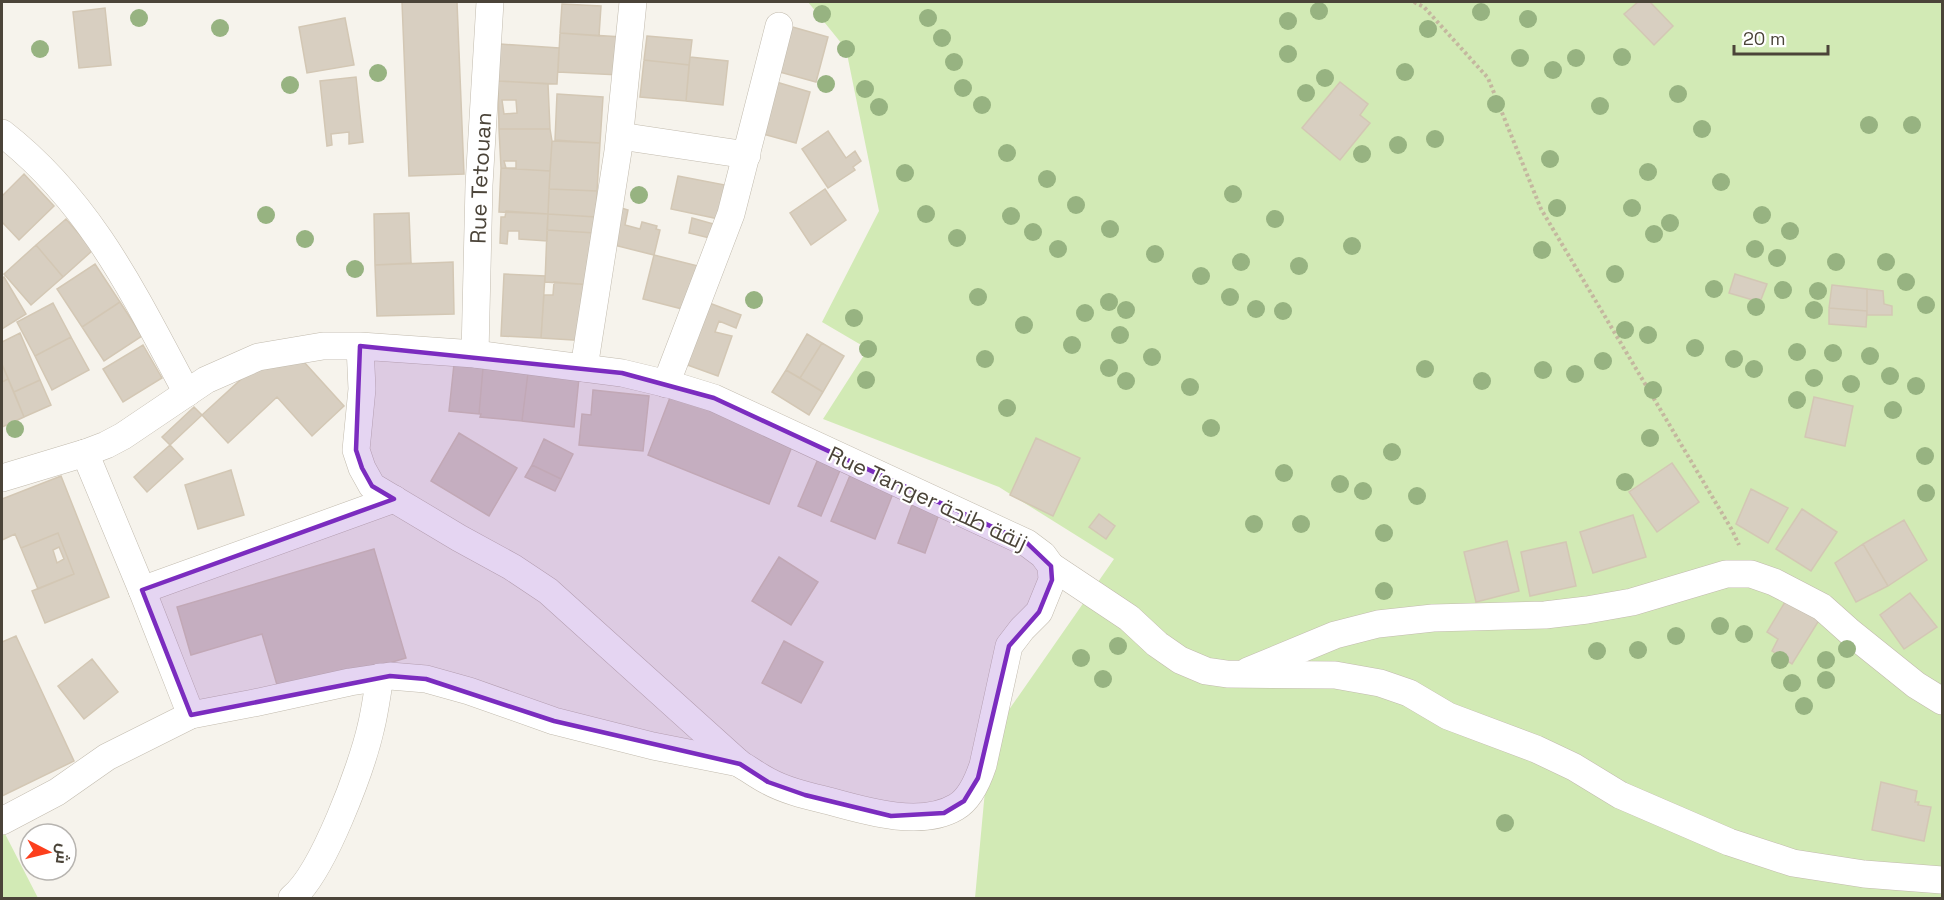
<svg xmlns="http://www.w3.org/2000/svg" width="1944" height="900" font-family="'Space Grotesk',Cairo,sans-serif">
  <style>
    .green { fill: #d2eab5 }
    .building { fill: #d8cfc1; stroke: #d3c7b4; stroke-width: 1.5; fill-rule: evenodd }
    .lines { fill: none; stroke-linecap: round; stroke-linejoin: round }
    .street-casing { stroke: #c2bbae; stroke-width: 28 }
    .path { stroke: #c4b79f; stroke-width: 4; stroke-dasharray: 3 3; stroke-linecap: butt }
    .street { stroke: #fff; stroke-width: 27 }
    .tree { fill: #97b381 }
    .marked { fill: #7b2cbf; fill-opacity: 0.2; stroke: #7b2cbf; stroke-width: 4.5; stroke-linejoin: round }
    .labels { text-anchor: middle; stroke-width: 4.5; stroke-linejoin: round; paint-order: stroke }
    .street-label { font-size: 22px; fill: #4b4439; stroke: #fff }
  </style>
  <rect width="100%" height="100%" fill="#f6f3ec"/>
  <path class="green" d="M808 2H1942V898H975L990 737 1114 559 999 487 823 419 868 349 822 322 879 211 846 49Z
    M2 828 38 898H2Z"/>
  <path class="building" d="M402 2H457L464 174 409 176Z
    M1638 2H1650L1673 26 1654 45 1624 14Z
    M562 4 601 6 599 36 560 33Z
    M105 8 111 65 79 68 73 12Z
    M345 18 354 65 307 73 299 27Z
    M789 26 828 37 816 82 776 71Z
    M560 33 622 37 620 75 558 72Z
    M647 36 692 40 689 65 644 60Z
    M500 44 559 48 557 84 498 81Z
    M690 57 728 61 723 105 686 101Z
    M644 60 689 65 686 101 640 97Z
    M356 77 363 142 349 144V132L331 134 332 145 327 146 320 81Z
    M498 81 548 84 550 129H499ZM502 100H516L517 113 504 114Z
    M773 81 810 92 796 143 759 133Z
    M1340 82 1368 104 1360 115 1370 123 1340 160 1302 128Z
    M557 94 603 97 600 143 555 140Z
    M499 129H550L552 141 550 171 501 168ZM504 161H516V168H506Z
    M828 131 846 158 855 151 861 161 853 167 855 170 828 188 802 149Z
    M552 141 600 143 597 191 549 189Z
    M501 168 550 171 548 214 499 212Z
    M24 174 54 206 19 240 2 222V196Z
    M678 176 725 185 719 219 671 209Z
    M549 189 597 191 596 217 548 214Z
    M825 189 846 220 811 245 790 213Z
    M615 206 628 210 625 225 640 229 642 222 657 226 656 229 660 230 654 255 606 243Z
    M506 211 548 214 547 241 519 239V231H508L507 244 500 243 501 217H505Z
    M409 213 411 263 375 265 374 214Z
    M548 214 596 217 595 233 547 230Z
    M692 218 717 225 714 239 689 233Z
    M66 219 93 250 63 277 36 245Z
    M547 230 595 233 593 285 545 282Z
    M36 245 63 277 31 305 4 274Z
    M654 255 698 266 686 310 643 299Z
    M453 262 454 314 377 316 375 265Z
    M95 264 120 302 82 327 57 289Z
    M504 274 545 276 541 338 501 336Z
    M1735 274 1767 284 1760 302 1729 293Z
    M4 277 26 314 2 329V278Z
    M554 282 593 285 589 341 541 338 544 295H553Z
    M1832 285 1867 289V311L1829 308Z
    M1867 289 1883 291 1884 304 1892 306V315H1867Z
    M704 301 741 315 736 328 719 321 715 332 732 336 718 376 682 363Z
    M120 302 142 336 104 361 82 327Z
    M53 303 71 337 35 356 17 322Z
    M1829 308 1867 311 1866 327 1829 324Z
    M20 333 40 380 14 392 2 364V342Z
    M807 334 822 343 800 378 786 370Z
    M71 337 89 370 52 390 35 356Z
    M284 340 344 406 312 436 277 397 228 443 202 415Z
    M822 343 844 356 823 392 800 378Z
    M143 345 162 378 123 402 103 369Z
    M2 364 8 379 2 382Z
    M454 364 483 368 479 414 449 411Z
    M483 368 528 373 522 421 480 417 481 414H479Z
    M786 370 823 392 809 415 772 392Z
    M528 373 579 378 574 427 522 421Z
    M8 379 24 417 2 427V382Z
    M40 380 51 405 24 417 14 392Z
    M593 390 649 396 643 451 579 445 582 414 591 415Z
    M671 395 793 444 769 504 648 455Z
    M1814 397 1853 406 1845 446 1805 437Z
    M194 407 202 415 170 445 162 437Z
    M459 433 517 468 489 516 431 481Z
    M1036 438 1080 458 1053 516 1010 495Z
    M544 439 573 454 561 479 532 465Z
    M170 445 183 459 147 492 134 477Z
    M818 459 841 468 821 516 798 506Z
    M1672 463 1699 502 1657 532 1629 492Z
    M532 465 561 479 555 491 525 477Z
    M231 470 244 515 198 529 185 485Z
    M851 473 894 491 875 539 831 521Z
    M61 476 109 597 45 623 32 591 74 574 58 533 21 548 15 534 2 540V499Z
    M1751 489 1788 508 1768 543 1736 524Z
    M912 505 939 514 925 553 898 543Z
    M1802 509 1837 532 1811 571 1776 549Z
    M1099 514 1115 526 1106 539 1089 527Z
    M1633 515 1646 557 1593 573 1580 532Z
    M1904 520 1927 560 1888 586 1863 544Z
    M58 533 74 574 38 589 21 548ZM59 547 64 559 57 563 53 550Z
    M1507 541 1519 591 1476 602 1464 552Z
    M1566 542 1576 586 1530 596 1521 552Z
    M1863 544 1888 586 1856 602 1835 563Z
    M374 549 406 658 280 695 262 634 191 655 177 607Z
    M779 557 818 582 791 625 752 601Z
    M1910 593 1937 627 1904 649 1880 615Z
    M1788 597 1821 617 1792 664 1772 651 1778 639 1767 632Z
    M16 636 74 761 2 796V642Z
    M784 641 823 662 801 703 762 683Z
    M92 659 118 692 84 719 58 686Z
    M1881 782 1917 791 1915 802H1919L1918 805 1931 807 1924 841 1872 830Z"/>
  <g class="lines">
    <g class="street-casing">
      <g id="street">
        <path d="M2 133C91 202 135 296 187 393"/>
        <path d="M620 136 747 155"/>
        <path id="s1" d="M475 354 479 185 490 2"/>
        <path d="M584 368 618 151 633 2"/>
        <path d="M666 384 731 214 779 26"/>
        <path d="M85 453 142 590 191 715"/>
        <path d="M2 478 85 453 106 445 123 436 206 380 258 357 323 346H360L475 354 622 373 672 385 714 398 1027 543 1043 555 1051 566 1052 580 1039 612 1022 629 1009 646 983 765C978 780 970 799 956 807 921 828 865 811 829 801 809 796 786 791 768 781 758 776 749 769 740 764L548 591 512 567 459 538 372 486 362 468 356 450 362 389 360 346"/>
        <path d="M1051 566 1129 618 1157 644 1180 660 1206 671 1227 674 1335 675 1380 683 1409 693 1448 716 1536 749 1574 767 1620 795 1729 842 1793 863 1864 874 1942 880"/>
        <path d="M142 590 394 499"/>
        <path d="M1248 671 1335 635 1378 624 1433 618 1545 615 1587 610 1632 602 1726 574H1751L1774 582 1822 607 1850 632 1916 685 1942 701"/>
        <path d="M2 821 57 792 107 757 191 715 254 703 350 682 390 676 426 679 469 691 554 721 653 746 739 763"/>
        <path d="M292 898C323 873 362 767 371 727 375 711 377 694 380 677"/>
      </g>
    </g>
    <path class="path" d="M1414 2 1424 7 1488 78 1541 209 1732 530 1739 545"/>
    <use href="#street" class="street"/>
  </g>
  <g class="tree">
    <circle cx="1319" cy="11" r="9"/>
    <circle cx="1481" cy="12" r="9"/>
    <circle cx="822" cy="14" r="9"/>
    <circle cx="139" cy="18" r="9"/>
    <circle cx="928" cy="18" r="9"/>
    <circle cx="1528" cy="19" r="9"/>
    <circle cx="1288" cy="21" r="9"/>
    <circle cx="220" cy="28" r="9"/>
    <circle cx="1428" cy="29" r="9"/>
    <circle cx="942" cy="38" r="9"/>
    <circle cx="40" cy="49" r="9"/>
    <circle cx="846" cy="49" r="9"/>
    <circle cx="1288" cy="54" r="9"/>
    <circle cx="1622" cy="57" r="9"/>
    <circle cx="1520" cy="58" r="9"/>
    <circle cx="1576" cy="58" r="9"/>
    <circle cx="954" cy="62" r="9"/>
    <circle cx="1553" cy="70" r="9"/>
    <circle cx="1405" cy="72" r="9"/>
    <circle cx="378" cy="73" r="9"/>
    <circle cx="1325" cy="78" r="9"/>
    <circle cx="826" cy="84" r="9"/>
    <circle cx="290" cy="85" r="9"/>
    <circle cx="963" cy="88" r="9"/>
    <circle cx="865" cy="89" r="9"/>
    <circle cx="1306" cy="93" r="9"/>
    <circle cx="1678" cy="94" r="9"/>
    <circle cx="1496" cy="104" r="9"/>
    <circle cx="982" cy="105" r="9"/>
    <circle cx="1600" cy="106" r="9"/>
    <circle cx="879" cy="107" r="9"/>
    <circle cx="1869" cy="125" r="9"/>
    <circle cx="1912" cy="125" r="9"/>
    <circle cx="1702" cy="129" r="9"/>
    <circle cx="1435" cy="139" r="9"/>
    <circle cx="1398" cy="145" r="9"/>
    <circle cx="1007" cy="153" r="9"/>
    <circle cx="1362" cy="154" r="9"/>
    <circle cx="1550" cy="159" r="9"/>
    <circle cx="1648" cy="172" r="9"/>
    <circle cx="905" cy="173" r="9"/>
    <circle cx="1047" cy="179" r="9"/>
    <circle cx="1721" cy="182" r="9"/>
    <circle cx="1233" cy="194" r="9"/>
    <circle cx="639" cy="195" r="9"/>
    <circle cx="1076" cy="205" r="9"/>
    <circle cx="1557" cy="208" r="9"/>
    <circle cx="1632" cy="208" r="9"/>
    <circle cx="926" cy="214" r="9"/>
    <circle cx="266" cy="215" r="9"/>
    <circle cx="1762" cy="215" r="9"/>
    <circle cx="1011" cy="216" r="9"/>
    <circle cx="1275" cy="219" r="9"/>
    <circle cx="1670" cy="223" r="9"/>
    <circle cx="1110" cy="229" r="9"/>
    <circle cx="1790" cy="231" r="9"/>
    <circle cx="1033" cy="232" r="9"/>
    <circle cx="1654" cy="234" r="9"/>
    <circle cx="957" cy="238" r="9"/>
    <circle cx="305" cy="239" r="9"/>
    <circle cx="1352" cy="246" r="9"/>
    <circle cx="1058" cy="249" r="9"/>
    <circle cx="1755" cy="249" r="9"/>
    <circle cx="1542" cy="250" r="9"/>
    <circle cx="1155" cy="254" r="9"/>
    <circle cx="1777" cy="258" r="9"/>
    <circle cx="1241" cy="262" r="9"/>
    <circle cx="1836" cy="262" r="9"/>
    <circle cx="1886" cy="262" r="9"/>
    <circle cx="1299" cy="266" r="9"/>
    <circle cx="355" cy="269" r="9"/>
    <circle cx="1615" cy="274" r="9"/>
    <circle cx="1201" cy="276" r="9"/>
    <circle cx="1906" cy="282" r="9"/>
    <circle cx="1714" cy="289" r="9"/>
    <circle cx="1783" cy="290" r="9"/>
    <circle cx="1818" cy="291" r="9"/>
    <circle cx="978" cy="297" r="9"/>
    <circle cx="1230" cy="297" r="9"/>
    <circle cx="754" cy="300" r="9"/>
    <circle cx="1109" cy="302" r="9"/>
    <circle cx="1926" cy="305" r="9"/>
    <circle cx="1756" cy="307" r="9"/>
    <circle cx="1256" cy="309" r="9"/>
    <circle cx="1126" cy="310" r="9"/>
    <circle cx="1814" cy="310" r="9"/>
    <circle cx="1283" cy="311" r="9"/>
    <circle cx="1085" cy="313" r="9"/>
    <circle cx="854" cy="318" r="9"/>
    <circle cx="1024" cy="325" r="9"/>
    <circle cx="1625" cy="330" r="9"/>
    <circle cx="1120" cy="335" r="9"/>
    <circle cx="1648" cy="335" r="9"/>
    <circle cx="1072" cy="345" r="9"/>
    <circle cx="1695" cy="348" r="9"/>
    <circle cx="868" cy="349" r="9"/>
    <circle cx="1797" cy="352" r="9"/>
    <circle cx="1833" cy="353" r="9"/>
    <circle cx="1870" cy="356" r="9"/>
    <circle cx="1152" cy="357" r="9"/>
    <circle cx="985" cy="359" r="9"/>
    <circle cx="1734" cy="359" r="9"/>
    <circle cx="1603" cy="361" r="9"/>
    <circle cx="1109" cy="368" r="9"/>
    <circle cx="1425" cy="369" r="9"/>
    <circle cx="1754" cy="369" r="9"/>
    <circle cx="1543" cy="370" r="9"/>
    <circle cx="1575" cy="374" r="9"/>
    <circle cx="1890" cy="376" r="9"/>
    <circle cx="1814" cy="378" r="9"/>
    <circle cx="866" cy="380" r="9"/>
    <circle cx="1126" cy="381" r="9"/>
    <circle cx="1482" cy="381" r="9"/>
    <circle cx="1851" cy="384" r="9"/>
    <circle cx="1916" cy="386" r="9"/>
    <circle cx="1190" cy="387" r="9"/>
    <circle cx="1653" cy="390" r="9"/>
    <circle cx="1797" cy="400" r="9"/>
    <circle cx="1007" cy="408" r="9"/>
    <circle cx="1893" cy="410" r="9"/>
    <circle cx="1211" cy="428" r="9"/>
    <circle cx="15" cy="429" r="9"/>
    <circle cx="1650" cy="438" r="9"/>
    <circle cx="1392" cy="452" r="9"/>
    <circle cx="1925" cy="456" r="9"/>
    <circle cx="1284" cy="473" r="9"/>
    <circle cx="1625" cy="482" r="9"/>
    <circle cx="1340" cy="484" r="9"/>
    <circle cx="1363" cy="491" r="9"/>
    <circle cx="1926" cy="493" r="9"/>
    <circle cx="1417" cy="496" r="9"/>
    <circle cx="1254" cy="524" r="9"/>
    <circle cx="1301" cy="524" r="9"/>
    <circle cx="1384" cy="533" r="9"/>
    <circle cx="1384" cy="591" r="9"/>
    <circle cx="1720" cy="626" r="9"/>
    <circle cx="1744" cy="634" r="9"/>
    <circle cx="1676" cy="636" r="9"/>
    <circle cx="1118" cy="646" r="9"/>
    <circle cx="1847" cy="649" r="9"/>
    <circle cx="1638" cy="650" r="9"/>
    <circle cx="1597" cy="651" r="9"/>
    <circle cx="1081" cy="658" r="9"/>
    <circle cx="1780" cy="660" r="9"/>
    <circle cx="1826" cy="660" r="9"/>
    <circle cx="1103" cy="679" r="9"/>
    <circle cx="1826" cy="680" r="9"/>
    <circle cx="1792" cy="683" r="9"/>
    <circle cx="1804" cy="706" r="9"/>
    <circle cx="1505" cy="823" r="9"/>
  </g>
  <path class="marked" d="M360 346 622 373 714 398 1027 543 1051 566 1052 580 1039 612 1009 646 978 778 964 801 944 813 891 816 805 795 768 782 740 764 554 721 426 679 390 676 191 715 142 590 394 499 372 486 362 468 356 450Z"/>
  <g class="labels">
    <g class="street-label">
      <text dy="8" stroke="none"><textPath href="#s1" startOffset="176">Rue Tetouan</textPath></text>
      <text transform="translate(928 498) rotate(25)" y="8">Rue Tanger زنقة طنجة</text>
    </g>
  </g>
  <rect width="1944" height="900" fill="none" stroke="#4b4439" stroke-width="6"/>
  <g transform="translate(48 852) rotate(97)"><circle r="28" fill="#ffffff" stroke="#b7b4b0" stroke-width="1.5"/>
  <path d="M0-4.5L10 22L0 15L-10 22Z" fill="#fc3f1d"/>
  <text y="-9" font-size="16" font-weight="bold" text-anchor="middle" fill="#4b4439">ش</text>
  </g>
  <path d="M1734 45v9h94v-9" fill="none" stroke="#4b4439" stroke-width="3"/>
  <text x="1743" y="45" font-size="18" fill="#4b4439" stroke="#ffffff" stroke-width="4.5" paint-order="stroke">20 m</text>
</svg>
